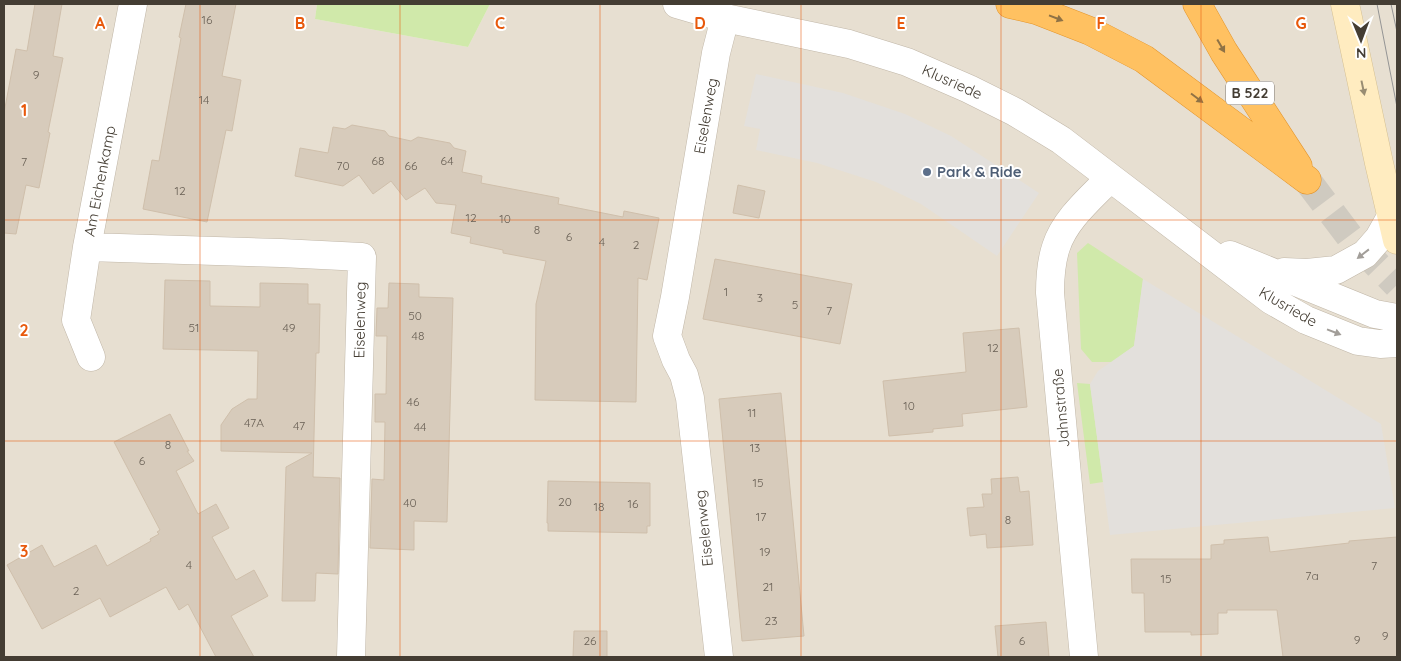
<svg xmlns="http://www.w3.org/2000/svg" width="1401" height="661" font-family="Quicksand,sans-serif">
  <style>
    .residential { fill: #e7dfd1 }
    .green { fill: #d0e9aa }
    .parking { fill: #e3e0dc }
    .building { fill: #d7cbbb; stroke: #cfbfab }
    .lines { fill: none; stroke-linecap: round; stroke-linejoin: round }
    .highway-tunnel { stroke: #cfcac0; stroke-width: 28; stroke-dasharray: 28 14; stroke-linecap: butt }
    .street-casing { stroke: #c1b7a8; stroke-width: 29 }
    .secondary-casing { stroke: #d4bf91; stroke-width: 29 }
    .highway-casing { stroke: #e3952c; stroke-width: 29 }
    .street { stroke: #fff; stroke-width: 28 }
    .secondary { stroke: #ffecc0; stroke-width: 28 }
    .highway { stroke: #ffc161; stroke-width: 28 }
    .tram { stroke: #949494; stroke-width: 1 }
    .oneway { fill: #8f7245 }
    .oneway2 { fill: #988c72 }
    .oneway3 { fill: #a29e99 }
    .grid { fill: none; stroke: #e8590c; stroke-width: 1; stroke-opacity: 0.55 }
    .service-dot { fill: #5c6f8a; stroke: #fff; stroke-width: 2 }
    .labels { text-anchor: middle; stroke-width: 4; stroke-linejoin: round; paint-order: stroke }
    .number-label { font-size: 12px; fill: #696055 }
    .shield { fill: #fff; stroke: #7c7770; stroke-width: 1 }
    .shield-label { font-size: 14px; font-weight: bold; fill: #443d33 }
    .street-label { font-size: 15px; fill: #443d33; stroke: #fff }
    .service-label { font-size: 15px; font-weight: bold; fill: #4e5e75; stroke: #fff; text-anchor: start }
    .grid-label { font-size: 16px; text-anchor: middle; font-weight: bold; fill: #e8590c; stroke: #fff; stroke-width: 4; stroke-linejoin: round; paint-order: stroke }
  </style>
  <rect width="100%" height="100%" fill="#f2ede3"/>
  <path class="residential" d="M4 4H317L315 19 468 47 490 4H1397V657H4Z"/>
  <path class="green" d="M317 4H490L468 47 315 19Z
    M1088 243 1143 279 1134 346 1112 362H1092L1081 349 1077 253Z
    M1077 383 1090 384 1103 482 1090 484Z"/>
  <path class="parking" d="M756 74 843 93 905 114 951 136 1039 193 997 256 921 204 876 182 817 163 756 150 760 129 744 126Z
    M1143 279 1381 424 1395 508 1110 535 1090 384 1098 371 1134 346Z"/>
  <path class="building" d="M35 4H62L53 56 63 58 48 132 50 133 39 188 26 185 16 234 4 233V113L16 49 27 51Z
    M186 4H236L222 76 241 80 232 131 226 130 207 222 143 209 152 160 159 161 181 38 179 37Z
    M352 125 385 131 389 136 411 141 418 137 450 143 454 148 466 151 462 172 482 176 481 183 559 198 558 204 623 217 624 211 659 218 647 280 638 278 636 402 535 400 536 304 546 261 503 253V250L470 243 471 237 451 233 456 205 436 203 425 188 406 200 391 181 373 194 359 175 343 186 295 176 300 148 328 153 333 127 345 129Z
    M738 185 765 191 759 218 733 213Z
    M715 259 852 284 840 344 703 319Z
    M165 280 210 281V306L260 307V283L308 284V304H320L319 353H316L313 477 340 478 338 574 316 573 315 601H282L286 467 312 453 221 451V425L232 409 248 399H257L258 351 163 349Z
    M389 283 419 284V297L453 298 447 522 414 521V550L370 548 372 479 384 480 385 422H375V394H386L387 336H376L377 308H388Z
    M1019 328 1027 407 962 414 963 426 933 429V432L889 436 883 381 966 372 963 333Z
    M781 393 804 636 742 641 719 399Z
    M170 414 189 451H187L194 461 176 471 198 514 216 504 229 528 212 537 236 580 254 570 268 596 231 616 254 657H216L188 604 179 610 166 587 110 617 100 598 42 629 7 565 42 545 54 567 96 545 107 566 151 541 150 539 159 534 157 532 160 530 114 442Z
    M1018 477 1020 492 1029 491 1033 545 987 548 986 534 970 536 967 508 984 507 982 494H992L991 479Z
    M548 481 650 483V526H647V533L548 531V523H547Z
    M1268 537 1270 552 1349 543V541L1397 537V657H1283L1277 610H1227V613H1218V634L1191 635V632H1145L1144 593H1132L1131 559H1211V545L1224 544V540Z
    M1046 622 1049 657H998L995 626Z
    M574 631H607V657H573Z"/>
  <g class="lines">
    <path class="highway-tunnel" d="M1307 180 1350 237 1397 285"/>
    <g class="street-casing">
      <path id="street" d="M677 4 725 18 849 44 907 62 969 89 1015 112 1061 140 1271 300 1306 320 1358 341 1380 344 1397 343
        M87 247 281 253 362 257 351 657
        M1230 255 1375 314 1397 318
        M1284 272 1307 273 1336 270 1365 254 1379 238 1392 215
        M91 357 76 320 87 247 133 4
        M719 657 690 398 684 375 676 360 667 336 675 297 716 53 725 18
        M1084 657 1050 293C1050 277 1051 262 1056 247 1065 219 1091 198 1110 178"/>
    </g>
    <g class="secondary-casing">
      <path id="secondary" d="M1345 4 1379 163 1397 240"/>
    </g>
    <g class="highway-casing">
      <path id="highway" d="M1010 4 1036 10 1090 31 1144 59 1307 180
        M1197 4 1224 52 1298 166"/>
    </g>
    <use href="#street" class="street"/>
    <use href="#secondary" class="secondary"/>
    <use href="#highway" class="highway"/>
    <path class="tram" d="M1377 4 1397 107
      M1391 4 1397 32"/>
  </g>
  <defs><path id="oneway-solid" d="M-6-.8H1V-3.2L6.5 0L1 3.2V.8H-6Z" transform="scale(1.25)"/></defs>
  <g class="oneway">
    <use href="#oneway-solid" transform="translate(1056 18) rotate(21)"/>
    <use href="#oneway-solid" transform="translate(1221 46) rotate(60)"/>
    <use href="#oneway-solid" transform="translate(1197 98) rotate(37)"/>
  </g>
  <use class="oneway2" href="#oneway-solid" transform="translate(1363 88) rotate(78)"/>
  <g class="oneway3">
    <use href="#oneway-solid" transform="translate(1363 254) rotate(142)"/>
    <use href="#oneway-solid" transform="translate(1334 332) rotate(21)"/>
  </g>
  <path class="grid" d="M200 4V657M400 4V657M600 4V657M801 4V657M1001 4V657M1201 4V657M4 220H1397M4 441H1397"/>
  <circle class="service-dot" cx="927" cy="172" r="5"/>
  <g class="labels">
    <g class="number-label">
      <text x="207" y="24">16</text>
      <text x="36" y="79">9</text>
      <text x="204" y="104">14</text>
      <text x="378" y="165">68</text>
      <text x="447" y="165">64</text>
      <text x="24" y="166">7</text>
      <text x="343" y="170">70</text>
      <text x="411" y="170">66</text>
      <text x="180" y="195">12</text>
      <text x="471" y="222">12</text>
      <text x="505" y="223">10</text>
      <text x="537" y="234">8</text>
      <text x="569" y="241">6</text>
      <text x="602" y="246">4</text>
      <text x="636" y="249">2</text>
      <text x="726" y="296">1</text>
      <text x="760" y="302">3</text>
      <text x="795" y="309">5</text>
      <text x="829" y="315">7</text>
      <text x="415" y="320">50</text>
      <text x="194" y="332">51</text>
      <text x="289" y="332">49</text>
      <text x="418" y="340">48</text>
      <text x="993" y="352">12</text>
      <text x="413" y="406">46</text>
      <text x="909" y="410">10</text>
      <text x="752" y="417">11</text>
      <text x="254" y="427">47A</text>
      <text x="299" y="430">47</text>
      <text x="420" y="431">44</text>
      <text x="168" y="449">8</text>
      <text x="755" y="452">13</text>
      <text x="142" y="465">6</text>
      <text x="758" y="487">15</text>
      <text x="565" y="506">20</text>
      <text x="410" y="507">40</text>
      <text x="633" y="508">16</text>
      <text x="599" y="511">18</text>
      <text x="761" y="521">17</text>
      <text x="1008" y="524">8</text>
      <text x="765" y="556">19</text>
      <text x="189" y="569">4</text>
      <text x="1374" y="570">7</text>
      <text x="1312" y="580">7a</text>
      <text x="1166" y="583">15</text>
      <text x="768" y="591">21</text>
      <text x="76" y="595">2</text>
      <text x="771" y="625">23</text>
      <text x="1385" y="640">9</text>
      <text x="1357" y="644">9</text>
      <text x="590" y="645">26</text>
      <text x="1022" y="645">6</text>
    </g>
    <rect class="shield" x="1226" y="81.5" width="48" height="23" rx="4"/>
    <g class="shield-label">
      <text x="1250" y="98">B 522</text>
    </g>
    <g class="street-label">
      <text transform="translate(952 82) rotate(24)" y="5">Klusriede</text>
      <text transform="translate(706 116) rotate(-80)" y="5">Eiselenweg</text>
      <text transform="translate(100 181) rotate(-79)" y="5">Am Eichenkamp</text>
      <text transform="translate(1288 307) rotate(30)" y="5">Klusriede</text>
      <text transform="translate(360 320) rotate(-89)" y="5">Eiselenweg</text>
      <text transform="translate(1061 408) rotate(-95)" y="5">Jahnstraße</text>
      <text transform="translate(704 528) rotate(-96)" y="5">Eiselenweg</text>
    </g>
    <g class="service-label">
      <text x="937" y="177">Park &amp; Ride</text>
    </g>
  </g>
  <g class="grid-label">
    <text x="100" y="29">A</text>
    <text x="300" y="29">B</text>
    <text x="500" y="29">C</text>
    <text x="700" y="29">D</text>
    <text x="901" y="29">E</text>
    <text x="1101" y="29">F</text>
    <text x="1301" y="29">G</text>
    <text x="24" y="116">1</text>
    <text x="24" y="336">2</text>
    <text x="24" y="557">3</text>
  </g>
  <rect width="1401" height="661" fill="none" stroke="#443d33" stroke-width="10"/>
  <g transform="translate(1361 40) rotate(179)" stroke="#ffffff" stroke-width="4" paint-order="stroke">
  <path d="M0-4L9 19L0 12L-9 19Z" fill="#443d33"/>
  <text y="-8" font-size="14" font-weight="bold" text-anchor="middle" fill="#443d33">N</text>
  </g>
</svg>
